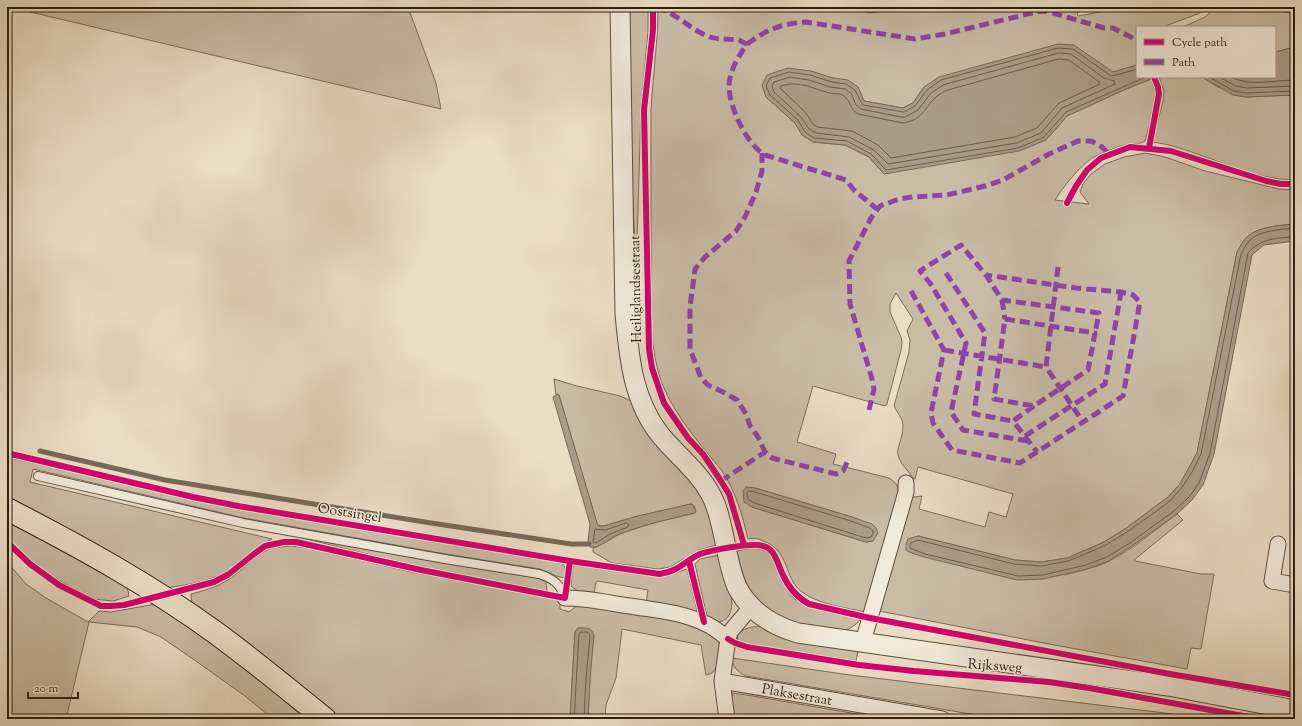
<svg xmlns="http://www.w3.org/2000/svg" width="1302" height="726" font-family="'Sorts Mill Goudy',serif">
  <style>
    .green { fill: #c9bca5; stroke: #7b6c5a; fill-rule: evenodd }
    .water { fill: #a99c87; stroke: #776957 }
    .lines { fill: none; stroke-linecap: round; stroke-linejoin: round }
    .shore { stroke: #6b5c4c; stroke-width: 1 }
    .stream { stroke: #776957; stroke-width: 5 }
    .service-casing { stroke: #5c4d3d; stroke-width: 10 }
    .minor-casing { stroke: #5c4d3d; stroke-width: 17 }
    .tertiary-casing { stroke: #5c4d3d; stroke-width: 21 }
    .primary-casing { stroke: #2d1d10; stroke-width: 24 }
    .service { stroke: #f1e9d9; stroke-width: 8 }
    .minor { stroke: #f1e9d9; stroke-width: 15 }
    .tertiary { stroke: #f1e9d9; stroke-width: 19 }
    .primary { stroke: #e9ddc4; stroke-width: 22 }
    .quiet { stroke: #8e44ad; stroke-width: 5; stroke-dasharray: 10 5; stroke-linecap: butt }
    .cycleway-casing { stroke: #f1e9d9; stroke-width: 8 }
    .cycleway { stroke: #d6006c; stroke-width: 6 }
    .labels { text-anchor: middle; stroke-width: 3; stroke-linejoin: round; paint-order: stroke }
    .street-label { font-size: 14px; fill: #2d1d10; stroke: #f1e9d9 }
  </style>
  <rect width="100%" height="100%" fill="#e9ddc4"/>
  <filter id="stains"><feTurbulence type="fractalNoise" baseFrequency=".005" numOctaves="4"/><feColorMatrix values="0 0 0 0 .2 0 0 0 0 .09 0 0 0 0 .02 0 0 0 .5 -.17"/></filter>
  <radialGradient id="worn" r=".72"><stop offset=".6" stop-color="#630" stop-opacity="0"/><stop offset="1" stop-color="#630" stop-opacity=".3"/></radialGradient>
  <path class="green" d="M9 7H408L436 83 441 109Z
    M625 7H648V31L641 109 636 276Z
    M658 7H699L700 10 715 7H867L868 13 919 7H1076L1078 16 1127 7H1207L1200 13 1163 27H1137V65L1113 72 1109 70 924 87 913 103 903 108 864 101C855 79 853 83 833 78 825 77 818 74 811 71L766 97 795 123 802 135 813 142 845 145 869 157 884 174 1046 140 1067 116 1126 89 1151 79 1156 93V102L1145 141C1139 145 1129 144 1121 146 1112 149 1101 153 1092 158 1081 165 1062 188 1055 200L1089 204 1080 192 1083 184 1091 174 1105 164 1124 157 1146 153 1165 157 1205 171 1279 189 1295 190V224C1282 225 1258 227 1248 236 1243 240 1240 247 1237 252L1197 453 1180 484 1168 497 1125 529 1102 543 1067 558 1041 562 1015 560 918 536 1065 575C1080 571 1095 568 1109 561 1132 550 1156 529 1177 514L1183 520 1134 560 1135 561 1201 574H1214L1201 649 1191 648 1187 669 1049 644 879 611 911 499 914 497 922 496 919 509 985 527 989 512 1006 517 1013 494 918 467 915 479C910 476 910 473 907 470 889 450 903 446 903 426 903 418 897 413 894 406L909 352 910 340 907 331 913 319 896 293 890 304V312L901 337 902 342 901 350 887 404 885 406 813 386 797 442 836 454 833 464 889 478C895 482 898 484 898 492L866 612C846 608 818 604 802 592 783 578 791 551 763 541 757 538 754 538 748 539 742 514 736 492 722 471 716 463 710 457 704 449 689 430 674 411 664 388 656 370 654 351 651 331V110C653 75 658 41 658 7ZM746 487 755 488 852 517 873 541 866 542 752 507Z
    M1216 7H1275L1281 11 1295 14V47L1275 52V27H1183L1205 17Z
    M1159 77H1202L1218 87 1246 97 1295 95V180C1264 180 1232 167 1203 156 1186 150 1170 144 1152 142L1163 101 1164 91Z
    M554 379 577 386 620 396 627 399 633 403 707 504 716 545 699 550 670 567 658 569 612 563 593 552V548C602 546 613 536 623 533 646 524 671 519 695 513V507L691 504 638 516 604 526H599L597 524 559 395H556Z
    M7 457 195 499 248 510 560 562C566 566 567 572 565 578 556 577 549 572 540 569L446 554 244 518 33 469 30 482 272 539C255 548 242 562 226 572 209 582 185 585 166 588L7 498Z
    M7 520 127 586 129 596 113 601 92 599 43 571 33 564 7 537Z
    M298 537H303L444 563 538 578 546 582 547 591 460 575 392 560Z
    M291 546 309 548 411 572 560 599V609L569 612 575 607 586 604 698 625 718 637C721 647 721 674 706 675L701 645 622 629 616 678 606 705 605 719H588L590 679 583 628H578L575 632 570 719H340L289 677 192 605 191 594C203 591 215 588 226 581 241 573 254 555 269 549 276 547 284 547 291 546Z
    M752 548C785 550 775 583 796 600 809 610 845 615 861 619 856 625 848 631 840 631 835 631 830 629 825 629 802 626 778 620 761 603 746 590 741 570 737 551Z
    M719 555C724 571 745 617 719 622L707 617 695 564 700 559Z
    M7 562 26 584 46 598 88 622 99 611 111 612 156 604 225 652 311 719H273L245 696 193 659 161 637 137 627 89 622 66 719H7Z
    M575 565 658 576H668L681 571 687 569 697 610 696 612 646 603 648 590 598 581 596 582 594 594C587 593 576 592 571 586L573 566Z
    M760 626 780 636 858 650 856 661 747 644 738 641 737 635C743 628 751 627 760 626Z
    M732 658 850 675 1165 713 1202 719H1000L746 676C738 672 732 667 732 658Z
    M732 693 753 696 886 719H734Z"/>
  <path class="water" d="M1058 44 1074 45 1113 72 1137 65V77H1150L1151 79 1126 89 1067 116 1046 140 1019 151 884 174 869 157 845 145 813 142 802 135 795 123 766 97 762 85 767 75 788 68 811 71 833 78 848 80 858 87 864 101 903 108 913 103 924 87 939 77Z
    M1295 47V95L1246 97 1233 95 1202 77H1275V52Z
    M1295 224V241L1264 245 1252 255 1214 454 1203 485 1192 500 1177 514 1132 546 1109 561 1087 569 1043 579 1017 580 924 557 909 552 906 550V544L908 539 918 536 1015 560 1041 562 1067 558 1102 543 1125 529 1168 497 1180 484 1197 453 1237 252C1240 247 1243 240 1248 236 1258 227 1282 225 1295 224Z
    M557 394 559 395 597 523 599 526H604L638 516 691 504 693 505 696 511 695 513C669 519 642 525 617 535 609 539 598 549 590 547L588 541 590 524 553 397Z
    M746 487 755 488 852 517 872 524 876 528 878 533 873 541 866 542 752 507 744 502 743 491Z
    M578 628C586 628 591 627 594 635L590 679 588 719H570L575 632Z"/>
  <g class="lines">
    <path class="shore" d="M1059 53 1071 54 1104 78 1114 81 1115 84 1062 108 1041 133 1017 143 888 164 874 150 849 137 816 133 809 129 801 117 774 92 772 86 774 82 790 77 809 80 830 87 845 89 851 93 856 105 861 109 901 117H905L918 110 931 93 943 85Z
      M1059 59 1069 60 1099 82 1100 84 1059 103 1037 128 1015 137 891 158 878 145 852 131 817 127 813 124 805 112 780 88 781 86C801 80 812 89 830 93 835 94 842 93 845 97 851 102 850 109 858 114L903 123C922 120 924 109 935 98 938 95 942 93 945 91Z
      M1137 69 1120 74 1111 76 1073 49 1058 48 941 80 927 90 915 106 904 112 863 105 861 102 855 90 846 84 832 82 810 75 789 72 770 78 766 86 770 95 798 120 805 132 814 138 847 141 871 154 886 170 1018 148 1044 137 1066 112 1146 77
      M1209 77 1234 91 1246 93 1295 91
      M1219 77 1236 86 1246 88 1295 86
      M1231 77C1250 87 1275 80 1295 80
      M1295 228C1283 229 1258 231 1250 240 1246 244 1244 249 1241 254L1201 454 1192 472 1183 486 1171 500 1158 510 1127 532 1104 546 1068 561 1041 566 1014 564 918 540 911 543 910 545V548L925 554 1018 576 1043 575 1086 565 1107 557 1130 543 1174 511 1189 497 1199 483 1210 453 1248 253C1261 238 1276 238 1295 237
      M749 491 755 492 851 521 870 528 873 531V533L871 537 866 538 754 503 748 499 747 493Z
      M627 523 629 525 628 527 610 534 596 543 593 542 595 529 605 530Z
      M574 719 579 634 581 632C585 632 589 631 590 636L586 679 584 719"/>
    <path class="stream" d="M40 451 165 480 431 523 571 544H589"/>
    <g class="service-casing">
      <path id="service" d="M38 476 243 523 445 559 539 574C552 578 561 584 565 598"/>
    </g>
    <g class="minor-casing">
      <path id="minor" d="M1278 544 1272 581 1295 585
        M565 598C587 598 609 603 630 606 654 610 680 612 702 622 712 626 720 632 728 639
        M863 641 870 618 906 492V483
        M722 681 942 719
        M727 719 722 681 728 639 730 632 751 607"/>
    </g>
    <g class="tertiary-casing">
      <path id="tertiary" d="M620 7 625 314C629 358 633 402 662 437 678 456 698 471 710 493 717 505 720 519 723 533 727 550 730 573 738 589 751 612 773 626 798 633L1168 686 1295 710"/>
    </g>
    <g class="primary-casing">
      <path id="primary" d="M7 509C79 546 150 585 216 633 253 660 289 690 325 719"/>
    </g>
    <use href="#service" class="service"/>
    <use href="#minor" class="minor"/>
    <use href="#tertiary" class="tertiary"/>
    <use href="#primary" class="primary"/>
    <path class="quiet" d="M657 7C675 13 688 27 705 35 717 41 727 38 739 40 741 41 744 43 747 44 739 56 729 71 729 86 729 107 747 145 765 155L846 180 854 190 877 209
      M1280 7 1295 12
      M747 44C768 29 780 24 806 22L915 39 945 34 1036 12 1046 11 1104 28H1113L1137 40
      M762 153V171L756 192 745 217 736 231 705 257 695 269 690 307V349L701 378 708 385 725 393 737 400 746 414 750 426 758 437 765 452
      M1058 267 1046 367 1083 422
      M946 273 985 333 974 414 1013 421
      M911 291 944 350 931 413 933 423 952 450 1020 463 1123 396 1140 302 1133 295 1121 292 1076 288 986 275
      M1002 300 1005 319
      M1005 319 1095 333 1088 370 1034 406 994 399Z
      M944 350 1046 367
      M1034 406 1013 421 1037 452
      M869 410 874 389 872 379 850 304 849 261 871 218 880 206 899 199 913 197 947 195 985 186 1003 180 1049 154 1078 141H1091L1102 147 1110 155
      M1025 436 1105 384 1121 292
      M1028 441 963 430 951 412 966 343 930 283 920 271 961 245 986 275 1002 300 1099 313 1095 333
      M721 481 765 452 772 458 836 474 843 471 849 458"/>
    <g class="cycleway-casing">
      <path id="cycleway" d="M653 7V30L644 110 649 349 652 368 664 403 688 438 703 454 721 481 729 494 744 545
        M1149 148 1159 94 1158 87 1154 77
        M1067 203 1076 186 1087 170 1101 158 1130 147 1171 151 1266 181 1281 184H1295
        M7 453 193 497 238 506 570 561 660 574C680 571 684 561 700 554 712 550 753 542 763 546 767 547 771 550 773 553 777 559 779 566 782 573 788 587 796 597 809 604L870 618 1170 674 1295 695
        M7 542 30 564 59 585 101 606H111L124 605 214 582 229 574 254 554 265 546 284 542H296L421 570 565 598 570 561
        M689 561 704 622
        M728 639 735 643 747 647 859 665 914 671 1049 682 1089 688 1260 719"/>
    </g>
    <use href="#cycleway" class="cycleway"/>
  </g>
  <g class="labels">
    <g class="street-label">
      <text transform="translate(635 289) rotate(-91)" y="5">Heiliglandsestraat</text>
      <text transform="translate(350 512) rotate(9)" y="5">Oostsingel</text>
      <text transform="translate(995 665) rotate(4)" y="5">Rijksweg</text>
      <text transform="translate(797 694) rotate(10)" y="5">Plaksestraat</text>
    </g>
  </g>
  <rect width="1302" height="726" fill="none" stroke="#e9ddc4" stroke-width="24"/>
  <rect x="8" y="8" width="1286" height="710" fill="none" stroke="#2d1d10" stroke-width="2"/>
  <rect x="12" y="12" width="1278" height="702" fill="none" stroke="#2d1d10"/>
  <rect x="1136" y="26" width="140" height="52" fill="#f1e9d9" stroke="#a39789"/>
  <rect x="1144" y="39" width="20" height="6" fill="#d6006c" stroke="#a39789"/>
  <text x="1172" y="46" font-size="12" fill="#2d1d10">Cycle path</text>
  <rect x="1144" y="59" width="20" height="6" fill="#8e44ad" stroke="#a39789"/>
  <text x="1172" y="66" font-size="12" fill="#2d1d10">Path</text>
  <path d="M28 692v6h50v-6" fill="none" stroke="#2d1d10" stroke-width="2"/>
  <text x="34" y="692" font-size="12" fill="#2d1d10" stroke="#f1e9d9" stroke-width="3" paint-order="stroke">20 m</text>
  <rect width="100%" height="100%" filter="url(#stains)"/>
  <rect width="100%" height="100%" fill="url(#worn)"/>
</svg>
